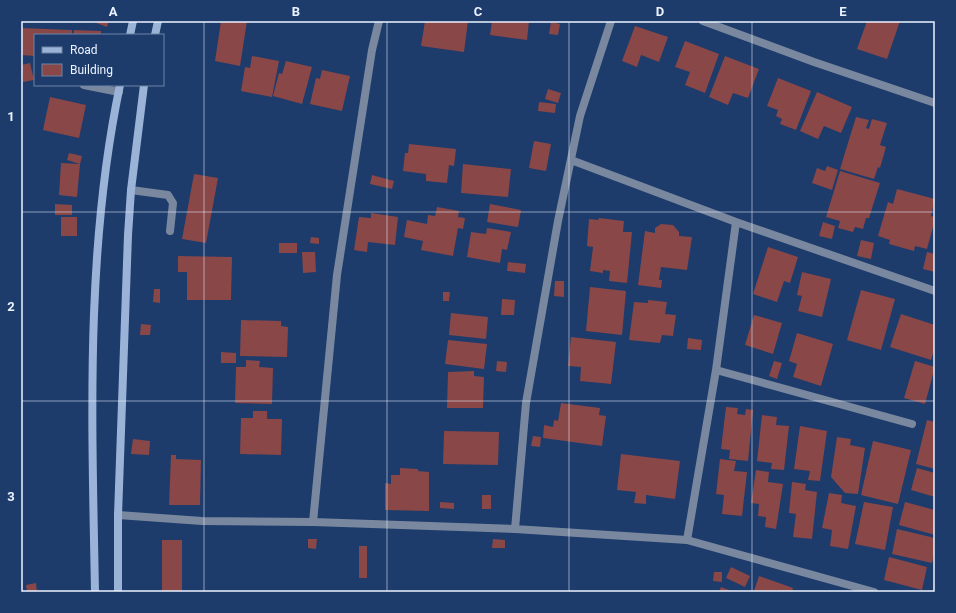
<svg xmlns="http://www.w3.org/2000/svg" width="956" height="613" font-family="Roboto,sans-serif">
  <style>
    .building { fill: #894748 }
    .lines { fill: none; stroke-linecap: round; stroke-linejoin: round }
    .lane { stroke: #79889f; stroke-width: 8 }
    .street { stroke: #79889f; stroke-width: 8 }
    .secondary { stroke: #9bb3d7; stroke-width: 8 }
    .grid { fill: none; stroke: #ebf3ff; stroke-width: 1; stroke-opacity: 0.55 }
    .neatline { fill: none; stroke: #ebf3ff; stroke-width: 1.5 }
    .grid-label { font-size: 13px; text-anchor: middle; font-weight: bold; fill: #ebf3ff }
  </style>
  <rect width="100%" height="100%" fill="#1d3b6b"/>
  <path class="building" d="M91 21H109L107 27Z
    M221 21H247L240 66 215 61Z
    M425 21H468L464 52 421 46Z
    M492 21H529L527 40 490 35Z
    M867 21H900L887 59 857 49Z
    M551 22 560 24 558 35 549 34Z
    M635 26 668 37 659 62 641 55 637 67 622 61Z
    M21 28 72 30V35H35V56L21 55Z
    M74 30 101 31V35H73Z
    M685 41 719 54 705 93 685 85 690 72 675 67Z
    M252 56 279 61 272 97 241 91 245 67 250 68Z
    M725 56 759 69 748 98 733 93 728 105 709 97Z
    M286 61 312 67 302 104 273 96 279 73 282 74Z
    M30 63 34 80 23 82 21 65Z
    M322 70 350 76 342 111 310 104 316 78 320 79Z
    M778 78 811 91 796 130 780 124 782 119 776 116 778 110 767 106Z
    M548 89 561 93 558 103 545 99Z
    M817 92 852 107 841 133 824 126 818 139 800 131Z
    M50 97 86 105 79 138 43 130Z
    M539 102 556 104 555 113 538 111Z
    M856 117 869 120 866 128 869 129 872 119 887 123 880 145 886 147 880 168 878 167 874 179 840 169Z
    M534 141 551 144 546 171 529 168Z
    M409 144 456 149 454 166 449 165 447 183 426 181V174L403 171 405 153H408Z
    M69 153 82 156 80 164 67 160Z
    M61 163 80 164 77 197 59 195Z
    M463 164 511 169 508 197 461 193Z
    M827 166 838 170 832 190 812 183 817 168 825 171Z
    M840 171 880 183 869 218H866L863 229 855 227 853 232 838 228 840 221 826 217Z
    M194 174 218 178 206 243 182 239Z
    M372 175 394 181 392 189 370 184Z
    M897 189 935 199 931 216 935 217V220L927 249 915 246 914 251 889 244 890 240 878 236 888 202 893 204Z
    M55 204 72 205V215H55Z
    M490 204 521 210 518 227 487 222Z
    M437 207 459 211 458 217 465 218 463 229 458 228 453 256 421 250 423 241 404 237 407 220 427 224 428 215 435 216Z
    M371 213 398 217 395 245 368 242 367 252 354 250 359 217 371 218Z
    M61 217H77V236H61Z
    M599 218 624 221 623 232H632L627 283 609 281 610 271 603 270V273L590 271 593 247 587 246 589 219 598 220Z
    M823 222 835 226 832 239 819 236Z
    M661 224 673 225 679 232V236L692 237 687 270 661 267 659 280H662L661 288 638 285 645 231 655 233V228Z
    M487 228 511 232 507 250 502 249 500 263 467 257 471 232 486 234Z
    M311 237 319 238V244L310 243Z
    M861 240 874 243 871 259 857 256Z
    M279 243H297V253H279Z
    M768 247 798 257 790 283 784 281 777 302 753 294Z
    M302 252H315L316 272 303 273Z
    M927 252 935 254V272L923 269Z
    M178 256 232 257 231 300H187V272H178Z
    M508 262 526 264 525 273 507 271Z
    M802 272 831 279 822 317 798 311 802 296 797 295Z
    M555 281H564V297L554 296Z
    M590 287 626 291 622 335 586 331Z
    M154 289H160V303L153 302Z
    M861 290 895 299 881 350 847 340Z
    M443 292H450L449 301H443Z
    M502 299 515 300 514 315H501Z
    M648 300 667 302 665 314 676 315 673 336 662 335 660 343 629 340 634 302 648 303Z
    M451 313 488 317 486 339 449 335Z
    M901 314 935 325V347L931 360 890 347Z
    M754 315 782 323 773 354 745 345Z
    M241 320 281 321V326L288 327 287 357 240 356Z
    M141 324 151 325 150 335H140Z
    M797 333 833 344 821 386 793 377 797 364 789 361Z
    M571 337 616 342 611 384 580 381 581 367 568 366Z
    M688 338 702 340 701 350 687 349Z
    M448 340 487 344 484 369 445 364Z
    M221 352 236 353V363H221Z
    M246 360 260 361 259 367 273 368 272 404 235 403 236 367H246Z
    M497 361 507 362 506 372 496 371Z
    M774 361 782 363 777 379 769 376Z
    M915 361 935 367 925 404 904 398Z
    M474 371V376L484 377 483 408H447L448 372Z
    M561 403 600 408 599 415 606 416 602 446 543 438 544 425 553 427 554 420 558 421Z
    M726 407 738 408 737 414 745 415 746 409 753 410 748 461 729 459 730 450 721 449Z
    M253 411H267V419H282L281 455 240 454 241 418H253Z
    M762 415 777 417 776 425 789 426 784 470 771 469 772 463 757 461Z
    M927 420 935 422V469L916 464Z
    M800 426 827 431 820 481 808 480 810 471 794 469Z
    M444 431 499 432 498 465 443 464Z
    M533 436 541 437 540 447 531 446Z
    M837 437 851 439 850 445 865 448 858 494 845 493 831 477Z
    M133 439 150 441 149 455 131 454Z
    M873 441 911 450 898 504 861 495Z
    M621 454 680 461 675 499 646 495V504L634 503 636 492 617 490Z
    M171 455H176V459L201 460 200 505H169Z
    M720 459 736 461 734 471 747 472 742 516 722 514 724 495 716 494Z
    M400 468 418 469V471L429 472V511L385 510V483L391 484V475H400Z
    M917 468 935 473V497L911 490Z
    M756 470 769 472 768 482 783 484 776 529 765 527 766 517 758 516 759 504 751 503Z
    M792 482 806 484 805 490 817 492 812 539 793 537 796 514 789 513Z
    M829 493 842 495 841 503 856 506 848 549 830 546 832 530 822 528Z
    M482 495H491V509H482Z
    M440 502 454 503V509L440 508Z
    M864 502 893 507 885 550 855 544Z
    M905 502 935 510V535L899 525Z
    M897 529 935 538V550L932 563 892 554Z
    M308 539H317L316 549 308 548Z
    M493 539 505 540V548H492Z
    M162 540H182V592H162Z
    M359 546H367V578H359Z
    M889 557 927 567 922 590 884 580Z
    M731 567 750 576 745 587 726 578Z
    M714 572H722V582L713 581Z
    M759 576 793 588 792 592 754 591Z
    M36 583 37 592H27L26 585Z
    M721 587 734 592H719Z"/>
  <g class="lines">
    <path class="lane" d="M84 85 119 92
      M131 190 168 195 173 203 170 231"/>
    <path class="street" d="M703 21 814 62 935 103
      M571 160 736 222 935 291
      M716 370 912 424
      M118 515 202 521 313 522 515 529 687 540 874 592
      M313 522 337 275 372 50 379 21
      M515 529 526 403 558 221 580 116 611 21
      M687 540 716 370 736 222"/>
    <path class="secondary" d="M130 35 133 21
      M155 35 158 21
      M95 592C92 423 85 251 120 85
      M118 592V515L128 235 131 190 144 85"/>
  </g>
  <path class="grid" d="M204 21V592M387 21V592M569 21V592M752 21V592M21 212H935M21 401H935"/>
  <rect width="956" height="613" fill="none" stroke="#1d3b6b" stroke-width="44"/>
  <rect x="34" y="34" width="130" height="52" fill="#1d3b6b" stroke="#6f85a6"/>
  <rect x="42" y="47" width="20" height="6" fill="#9bb3d7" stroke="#6f85a6"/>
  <text x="70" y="54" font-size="12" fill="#ebf3ff">Road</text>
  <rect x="42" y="64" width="20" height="12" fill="#894748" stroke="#6f85a6"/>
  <text x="70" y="74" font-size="12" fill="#ebf3ff">Building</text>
  <rect x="22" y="22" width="912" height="569" class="neatline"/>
  <g class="grid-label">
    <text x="113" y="16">A</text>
    <text x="296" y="16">B</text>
    <text x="478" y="16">C</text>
    <text x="660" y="16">D</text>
    <text x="843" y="16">E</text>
    <text x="11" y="121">1</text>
    <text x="11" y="311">2</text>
    <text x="11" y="501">3</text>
  </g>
</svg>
